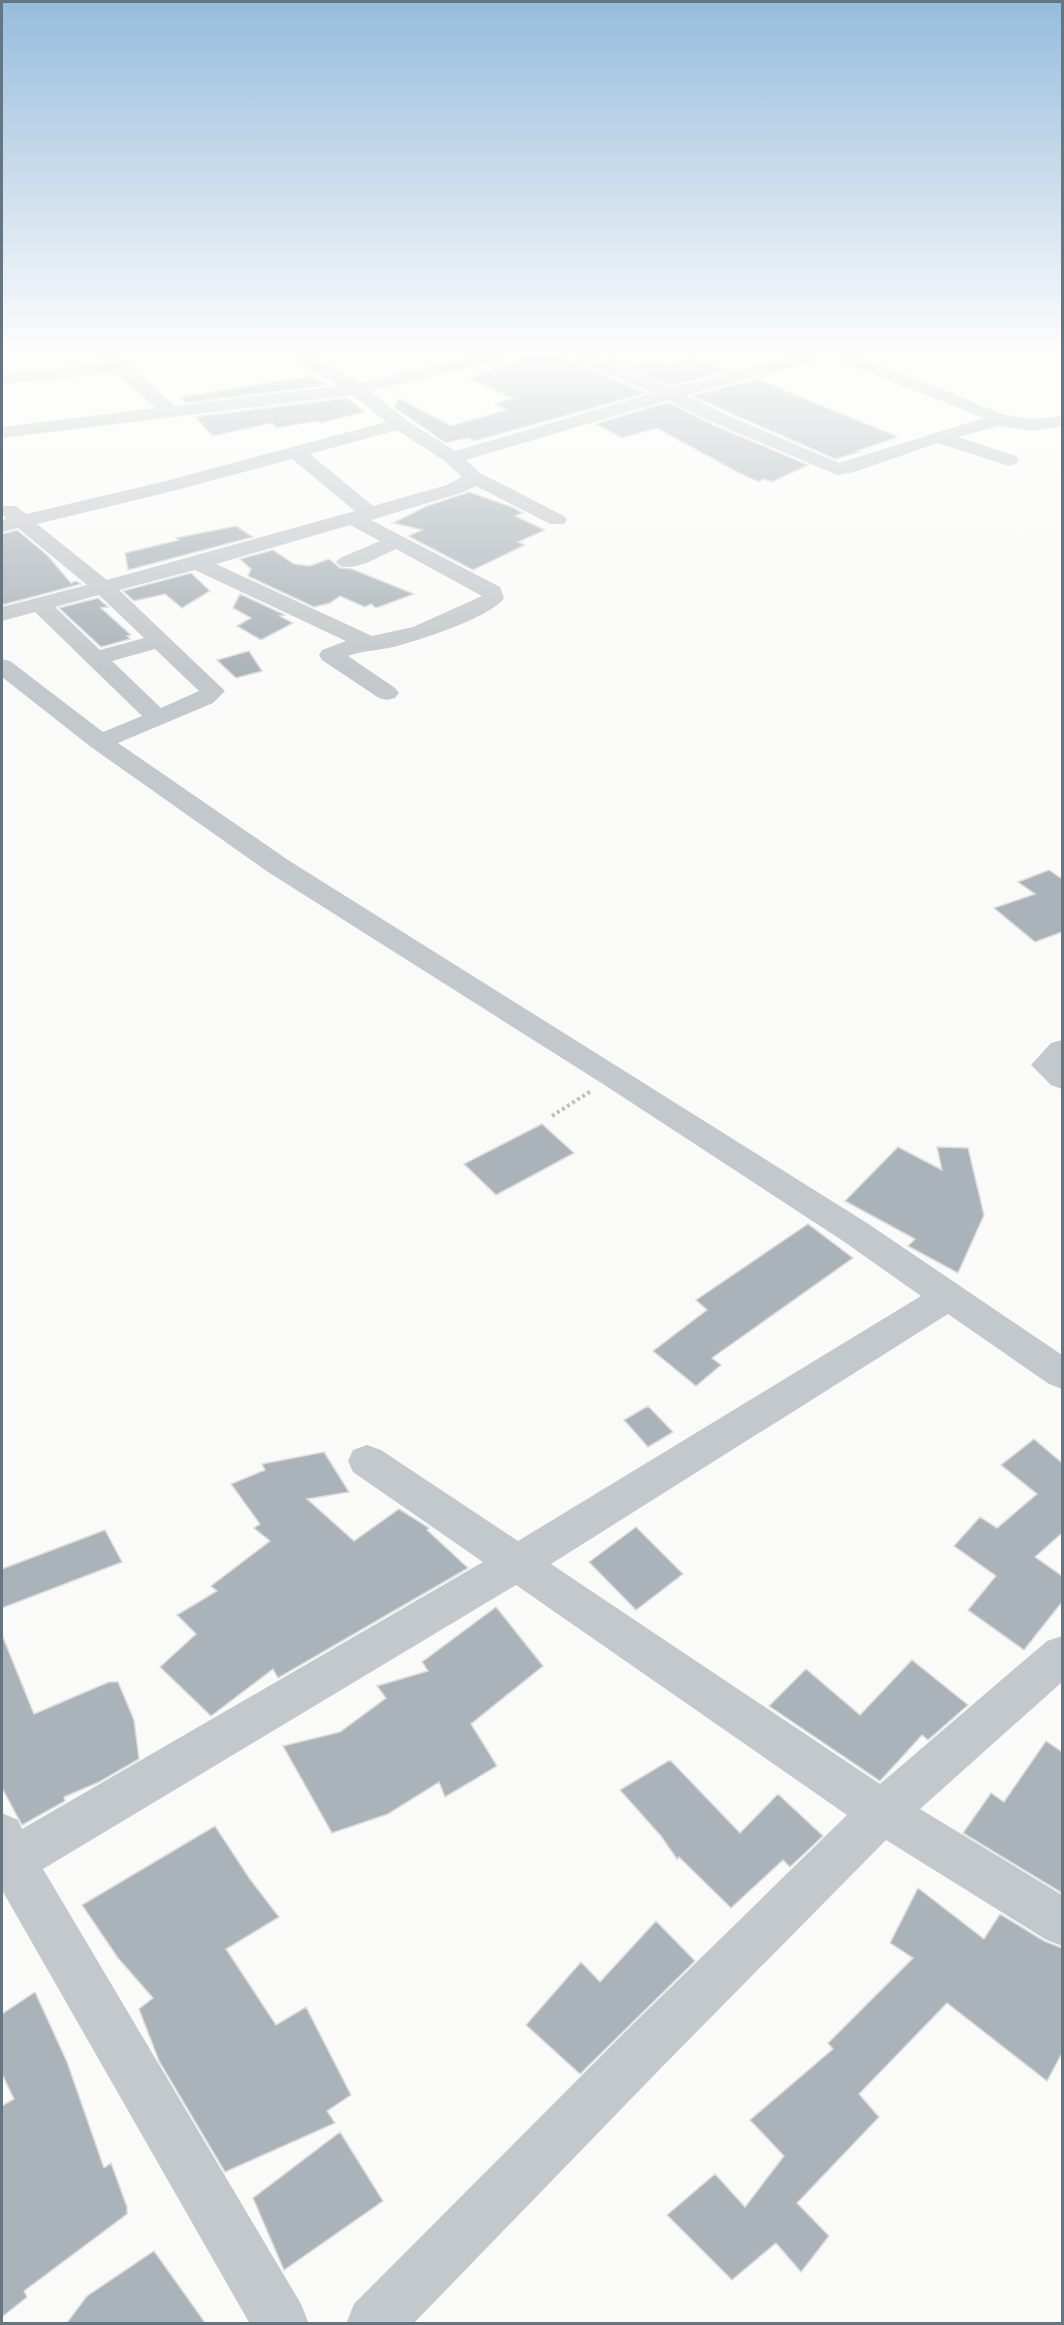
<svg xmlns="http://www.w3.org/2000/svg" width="1064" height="2325" font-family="'DejaVu Sans',sans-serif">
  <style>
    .building { fill: #aab3b9; stroke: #dcdcda; stroke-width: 1.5 }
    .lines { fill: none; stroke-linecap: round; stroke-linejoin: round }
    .path { stroke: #bbbfc2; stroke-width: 4; stroke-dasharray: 3 3; stroke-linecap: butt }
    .minor { fill: #c3c8cc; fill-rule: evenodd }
  </style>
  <rect width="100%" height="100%" fill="#fafaf8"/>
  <path class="building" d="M552 349 557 355 646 393 474 441 468 438 446 443 394 407 399 398 451 426 506 410 495 404 513 398 467 378 519 361 515 359Z
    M583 349H597L630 367 655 360 667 366 693 358 725 371 671 386Z
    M311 376 327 385 185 403 181 397Z
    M757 379 898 437 857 451 860 452 835 459 692 396Z
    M347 398 365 412 321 423 318 421 277 428 272 423 213 436 195 417Z
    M668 402 711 424 808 465 772 482 764 479 759 482 739 473 657 428 622 438 596 424Z
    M469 492 514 508 523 513 515 516 545 530 518 542 525 545 473 570 408 536 422 530 393 523 427 506Z
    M236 526 253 537 128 570 125 553 179 540 176 538Z
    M17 530 47 555 71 583 76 581 81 584 2 605V534Z
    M273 550 294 564 310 566 329 559 340 568 352 569 414 594 376 608 371 604 365 607 340 596 330 603 314 607 248 576 251 569 240 559Z
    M191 573 210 591 182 608 165 594 134 601 123 591Z
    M240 594 285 615 280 616 293 623 261 640 237 626 251 618 233 608Z
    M98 598 108 607 101 608 131 635 127 636 130 639 101 647 59 608Z
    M249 651 262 671 236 678 217 660Z
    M1049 870 1062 879V932L1035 942 994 908 1035 894 1018 882Z
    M542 1124 574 1153 496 1195 464 1164Z
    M898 1147 942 1170 937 1147 968 1148 984 1215 958 1273 908 1246 915 1239 845 1201Z
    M808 1224 853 1258 712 1358 721 1365 696 1386 653 1351 707 1310 696 1300Z
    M648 1406 673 1432 648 1447 624 1420Z
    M1034 1439 1062 1463V1533L1035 1557 1062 1576V1602L1024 1650 968 1610 996 1576 954 1546 980 1517 997 1528 1037 1494 1001 1465Z
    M324 1452 349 1492 307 1499 354 1541 399 1509 429 1528 427 1530 468 1568 278 1678 273 1669 211 1716 160 1667 196 1634 177 1615 217 1591 211 1586 270 1541 254 1528 260 1524 231 1484 265 1470 262 1464Z
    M636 1527 683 1574 636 1610 589 1562Z
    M105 1530 122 1562 2 1608V1569Z
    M496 1607 543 1666 471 1724 497 1766 445 1797 439 1782 388 1814 332 1833 283 1746 340 1732 386 1698 377 1686 428 1671 422 1662Z
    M2 1635 34 1714 109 1682H118L134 1720 139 1759 99 1782 64 1797 65 1801 22 1825 2 1788Z
    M912 1660 968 1705 928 1740 922 1735 880 1781 769 1706 806 1669 860 1715Z
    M1046 1741 1062 1752V1893L963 1833 991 1793 1004 1802Z
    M670 1760 740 1833 778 1794 823 1836 790 1867 783 1860 731 1908 679 1857 677 1859 661 1836 620 1790Z
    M215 1826 249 1878 279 1917 226 1949 276 2025 306 2007 351 2095 327 2111 335 2123 225 2172 159 2061 139 2009 153 1998 118 1958 82 1905Z
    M918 1888 984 1939 1000 1914 1044 1941 1062 1948V2053L1047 2081 947 2003 859 2094 879 2117 797 2203 829 2236 801 2272 776 2243 732 2280 667 2215 715 2174 745 2207 784 2156 750 2120 833 2049 828 2043 913 1958 890 1943Z
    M656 1921 695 1961 580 2074 526 2025 581 1962 600 1982Z
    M35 1992 67 2062 104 2168 111 2163 127 2207V2214L24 2291 27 2297 2 2317V2106L14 2099 2 2074V2014Z
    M340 2132 383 2201 284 2270 253 2198Z
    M154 2251 206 2324H66L87 2296Z"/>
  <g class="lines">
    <path class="path" d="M552 1116 591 1091"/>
    <path class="minor" d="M98 349H110L175 406 338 386 282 353 280 349H300L359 383 505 349H534L532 353 370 391 406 420 455 451 653 393 558 353 556 349H578L671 388 819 349H841L1005 415 1033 419 1062 416V426L1033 431 999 426 958 437 1016 456 1019 460 1016 464 1009 466 938 443 854 472 837 475 712 422 668 400 466 460 480 473 564 516 567 520 564 524H550L476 486 461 493 371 520 500 587 504 598C490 618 417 641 393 647 377 651 364 650 348 656L395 688 399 693 395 698 387 700 379 698 322 660 319 655 322 650 346 641 195 570 119 590 225 691 213 703 118 743 288 860 867 1223 1062 1355V1389L1049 1384 948 1314 551 1564 880 1784 1047 1641 1062 1636V1682L920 1809 1062 1895V1946L1045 1939 886 1840 660 2069 413 2324H346L354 2304 624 2033 847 1815 516 1585 43 1869 301 2304 309 2324H250L2 1890V1813L18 1820 22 1829 483 1562 353 1472 348 1461 353 1450 367 1445 381 1450 518 1541 921 1296 843 1241 603 1084 268 872 91 747 2 677V659L10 661 103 732 142 716 35 612 2 621V607L87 585 18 528 2 532V520L7 519 2 514V506H16L26 514 162 482 386 422 352 395 2 438V427L156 408 116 373 2 384V374L106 363 96 353ZM831 357 984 418 839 463 724 414 686 395ZM397 430 446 462 462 477 447 485 373 506 310 454ZM292 459 355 511 107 580 37 524 173 491ZM350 525 380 541 340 558 336 562 340 566C357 571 380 556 396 549L482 596 413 627 372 636 216 564ZM99 595 144 638 100 650 55 607ZM155 649 199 691 161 708 112 661Z
      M1062 1040V1089L1051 1085 1031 1065 1051 1043Z"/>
  </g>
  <linearGradient id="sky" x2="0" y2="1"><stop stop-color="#96bcdc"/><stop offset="0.52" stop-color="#fdfdfc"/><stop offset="1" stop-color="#fdfdfc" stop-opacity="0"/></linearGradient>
  <rect width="1064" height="674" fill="url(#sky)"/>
  <rect width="1064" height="2325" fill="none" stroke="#657683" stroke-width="6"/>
</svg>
